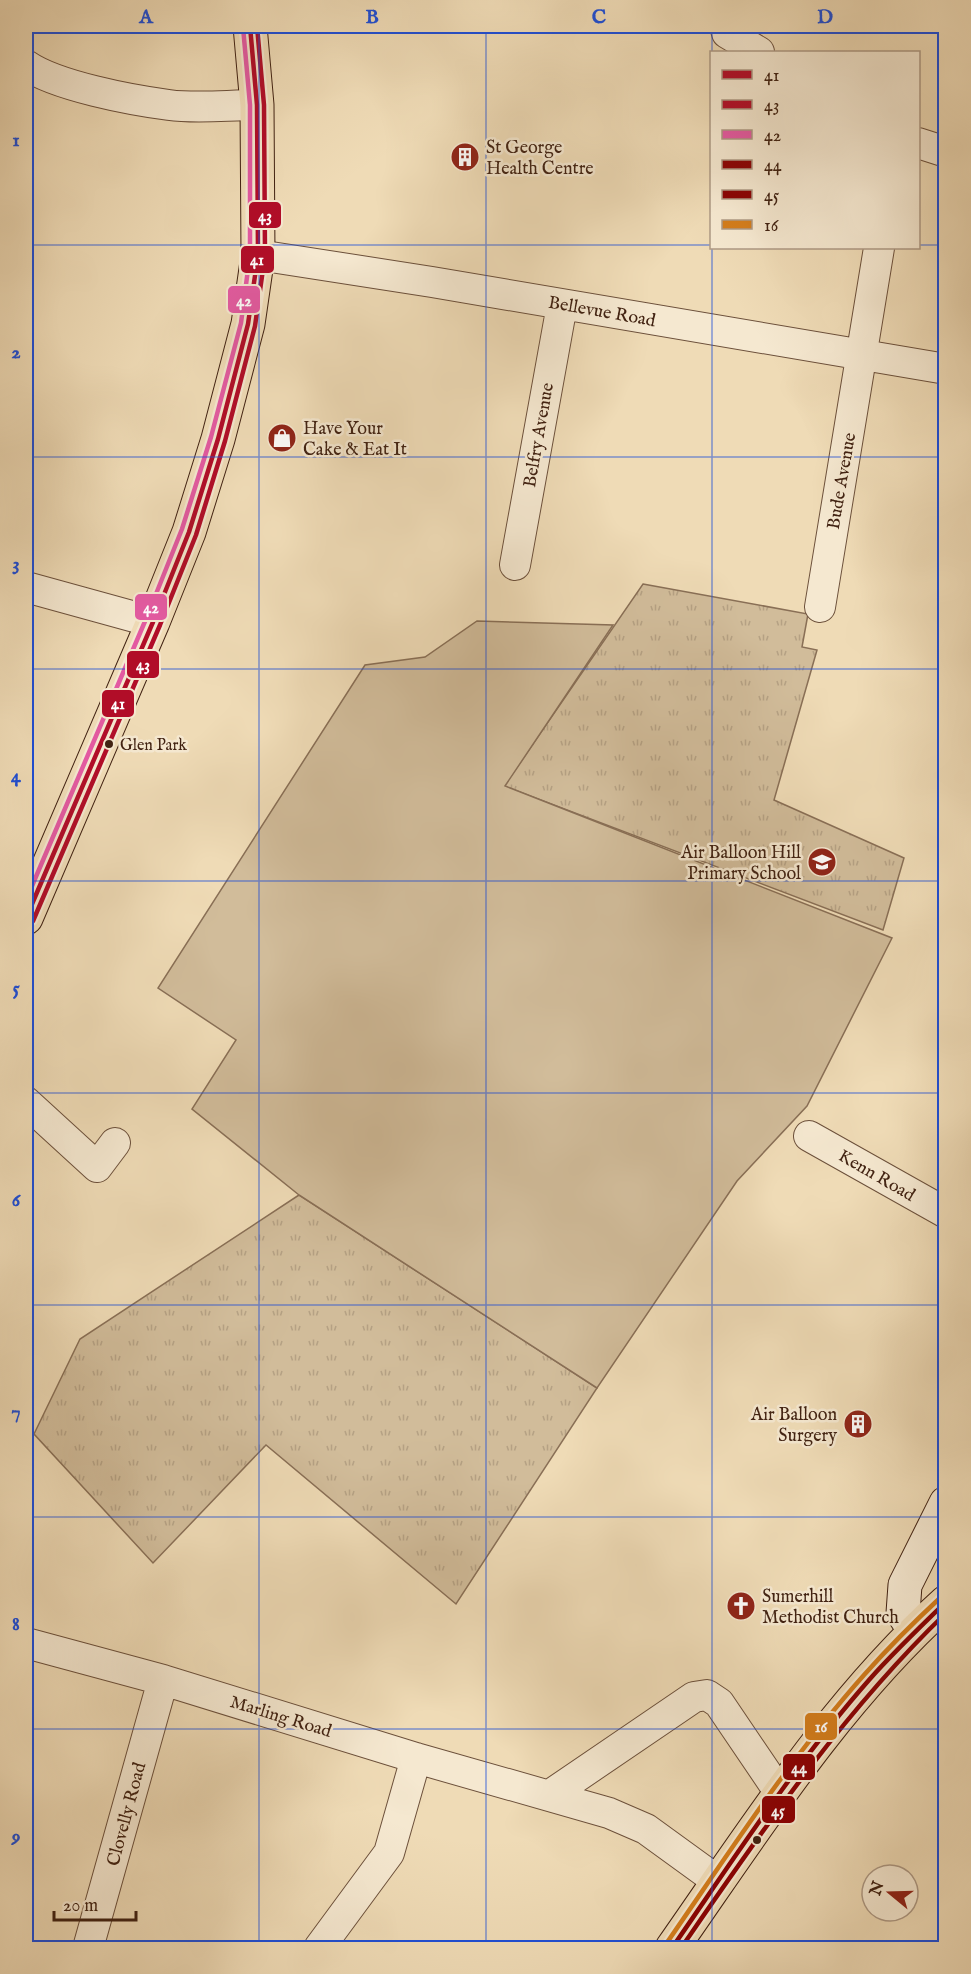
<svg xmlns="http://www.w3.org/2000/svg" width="971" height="1974" font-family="'IM FELL English',serif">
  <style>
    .grass { fill: url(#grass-tufts); stroke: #896f56; stroke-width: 1.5 }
    .garden { fill: #d1bc9a; stroke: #896f56; stroke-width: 1.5 }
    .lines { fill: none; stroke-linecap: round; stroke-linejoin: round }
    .street-casing { stroke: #6c503b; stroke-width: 32 }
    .secondary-casing { stroke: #412212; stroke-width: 35 }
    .primary-casing { stroke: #412212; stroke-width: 35 }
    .street { stroke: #f5e8d0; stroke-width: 30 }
    .secondary { stroke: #f5e8d0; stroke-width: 33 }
    .primary { stroke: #efdbb6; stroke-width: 33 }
    .bus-1-casing { stroke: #f5e8d0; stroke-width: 9 }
    .bus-2-casing { stroke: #f5e8d0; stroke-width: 9 }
    .bus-3-casing { stroke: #f5e8d0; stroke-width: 9 }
    .bus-4-casing { stroke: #f5e8d0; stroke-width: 9 }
    .bus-5-casing { stroke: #f5e8d0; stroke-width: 9 }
    .bus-6-casing { stroke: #f5e8d0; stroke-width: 9 }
    .bus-1 { stroke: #b10d28; stroke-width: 4.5 }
    .bus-2 { stroke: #b10d28; stroke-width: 4.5 }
    .bus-3 { stroke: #e35aa1; stroke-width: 4.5 }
    .bus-4 { stroke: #8b0304; stroke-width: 4.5 }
    .bus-5 { stroke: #8b0304; stroke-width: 4.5 }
    .bus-6 { stroke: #d37d1c; stroke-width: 4.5 }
    .grid { fill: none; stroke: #1d4ed8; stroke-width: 1.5; stroke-opacity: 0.55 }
    .bus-dot { fill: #412212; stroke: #f5e8d0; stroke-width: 2 }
    .labels { text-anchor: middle; stroke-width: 5; stroke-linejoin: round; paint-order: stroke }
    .bus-label { font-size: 16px; fill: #412212; stroke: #f5e8d0; text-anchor: start }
    .poi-label { font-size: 18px; fill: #412212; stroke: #f5e8d0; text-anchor: start }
    .street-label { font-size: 18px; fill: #412212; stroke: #f5e8d0 }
    .line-badge { stroke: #f5e8d0; stroke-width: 2 }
    .badge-label { font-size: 16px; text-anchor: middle; font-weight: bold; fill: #fff }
    .neatline { fill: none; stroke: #1d4ed8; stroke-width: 2 }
    .grid-label { font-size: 20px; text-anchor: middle; font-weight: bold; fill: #1d4ed8 }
  </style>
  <defs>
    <pattern id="grass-tufts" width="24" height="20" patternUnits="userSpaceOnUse" patternTransform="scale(1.5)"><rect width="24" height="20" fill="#d1bc9a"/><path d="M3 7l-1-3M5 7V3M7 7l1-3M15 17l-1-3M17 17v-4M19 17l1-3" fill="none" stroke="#b5a184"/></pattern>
  </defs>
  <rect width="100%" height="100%" fill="#efdbb6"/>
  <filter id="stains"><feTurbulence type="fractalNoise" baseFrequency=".00333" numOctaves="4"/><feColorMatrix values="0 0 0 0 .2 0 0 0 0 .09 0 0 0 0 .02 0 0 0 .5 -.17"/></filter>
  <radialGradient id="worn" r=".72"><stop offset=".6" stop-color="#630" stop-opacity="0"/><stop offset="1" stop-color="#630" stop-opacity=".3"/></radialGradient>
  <path class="grass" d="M643 584 808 614 802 647 817 650 774 800 904 858 883 930 504 786Z
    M299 1195 597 1388 456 1604 266 1445 153 1563 34 1434 80 1339Z"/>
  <path class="garden" d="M477 621 613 625 505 786 892 938 807 1106 737 1181 597 1388 299 1195 192 1109 236 1040 158 988 365 665 425 657Z"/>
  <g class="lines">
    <g class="street-casing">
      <path id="street" d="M725 26 727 33 759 52
        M26 65C56 86 131 100 169 105 197 109 228 105 257 105
        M918 143 946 152
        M258 255 432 282 946 369
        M515 565 562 305
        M26 587 153 622
        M820 607 879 248
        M26 1102 97 1167 115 1143
        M809 1136 946 1213
        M26 1643 163 1680 416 1758 609 1813 646 1829 719 1882
        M550 1795 694 1697 707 1695 719 1703 780 1793
        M88 1948 163 1680
        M319 1948 389 1853 416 1758"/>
    </g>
    <g class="secondary-casing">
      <path id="secondary" d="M914 1630 903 1613 905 1585 946 1503"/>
    </g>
    <g class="primary-casing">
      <path id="primary" d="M26 918 153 622 189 532 218 439 248 324 258 255 257 105 250 26
        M672 1948C756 1828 836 1701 946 1602"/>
    </g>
    <use href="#street" class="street"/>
    <use href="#secondary" class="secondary"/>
    <use href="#primary" class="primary"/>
    <g class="bus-1-casing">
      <path id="bus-1" d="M26 918 153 622 189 532 218 439 248 324 258 255 257 105 250 26"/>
    </g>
    <g class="bus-2-casing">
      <path id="bus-2" d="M33 921 160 625 196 535 225 441 255 326 265 255 264 105 257 26"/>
    </g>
    <g class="bus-3-casing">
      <path id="bus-3" d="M26 900 146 619 182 529 211 437 241 323 250 254V105L243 27"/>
    </g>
    <g class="bus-4-casing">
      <path id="bus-4" d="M672 1948C735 1857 796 1763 869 1680 893 1653 919 1628 946 1602"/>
    </g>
    <g class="bus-5-casing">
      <path id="bus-5" d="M681 1948C762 1831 842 1713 946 1613"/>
    </g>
    <g class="bus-6-casing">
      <path id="bus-6" d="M666 1944C729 1853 790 1758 864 1675 888 1648 914 1622 941 1597"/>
    </g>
    <use href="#bus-1" class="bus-1"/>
    <use href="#bus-2" class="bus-2"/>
    <use href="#bus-3" class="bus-3"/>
    <use href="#bus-4" class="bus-4"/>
    <use href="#bus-5" class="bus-5"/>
    <use href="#bus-6" class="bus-6"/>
  </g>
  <path class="grid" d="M259 26V1948M486 26V1948M712 26V52M26 245H712M918 245H946M712 248V1948M26 457H946M26 669H946M26 881H946M26 1093H946M26 1305H946M26 1517H946M26 1729H946"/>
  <defs>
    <g id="building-disc" transform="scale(1.5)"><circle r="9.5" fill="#8f2418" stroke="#f5e8d0"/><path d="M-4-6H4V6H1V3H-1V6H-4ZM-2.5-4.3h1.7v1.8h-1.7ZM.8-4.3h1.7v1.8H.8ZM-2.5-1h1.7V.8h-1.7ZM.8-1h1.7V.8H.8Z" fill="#fff"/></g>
    <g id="shop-disc" transform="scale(1.5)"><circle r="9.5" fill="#8f2418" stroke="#f5e8d0"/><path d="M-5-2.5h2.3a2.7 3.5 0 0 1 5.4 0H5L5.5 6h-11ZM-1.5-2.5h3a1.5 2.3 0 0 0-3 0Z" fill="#fff"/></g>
    <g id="school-disc" transform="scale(1.5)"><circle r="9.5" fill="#8f2418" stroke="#f5e8d0"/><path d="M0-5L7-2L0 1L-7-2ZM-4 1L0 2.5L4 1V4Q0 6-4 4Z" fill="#fff"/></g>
    <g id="church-disc" transform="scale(1.5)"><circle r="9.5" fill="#8f2418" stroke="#f5e8d0"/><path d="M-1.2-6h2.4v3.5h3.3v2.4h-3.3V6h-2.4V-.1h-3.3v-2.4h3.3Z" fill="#fff"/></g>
  </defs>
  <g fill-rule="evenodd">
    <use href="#building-disc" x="465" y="157"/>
    <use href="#shop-disc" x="282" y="438"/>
    <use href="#school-disc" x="822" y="862"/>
    <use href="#building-disc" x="858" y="1424"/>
    <use href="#church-disc" x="741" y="1606"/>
  </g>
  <g class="bus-dot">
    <circle cx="109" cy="744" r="5"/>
    <circle cx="757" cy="1840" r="5"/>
  </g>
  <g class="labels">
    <g class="bus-label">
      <text x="120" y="750">Glen Park</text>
    </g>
    <g class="poi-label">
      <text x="486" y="153">St George<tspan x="486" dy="21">Health Centre</tspan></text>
      <text x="303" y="434">Have Your<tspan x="303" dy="21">Cake &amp; Eat It</tspan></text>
      <text x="801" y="858" text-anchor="end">Air Balloon Hill<tspan x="801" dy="21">Primary School</tspan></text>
      <text x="837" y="1420" text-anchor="end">Air Balloon<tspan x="837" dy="21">Surgery</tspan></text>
      <text x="762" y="1602">Sumerhill<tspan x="762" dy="21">Methodist Church</tspan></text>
    </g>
    <g class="street-label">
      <text transform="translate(602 311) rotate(10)" y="6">Bellevue Road</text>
      <text transform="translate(538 435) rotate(-80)" y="6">Belfry Avenue</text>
      <text transform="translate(841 481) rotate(-80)" y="6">Bude Avenue</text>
      <text transform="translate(877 1175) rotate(30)" y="6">Kenn Road</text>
      <text transform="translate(281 1716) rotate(17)" y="6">Marling Road</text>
      <text transform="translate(126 1814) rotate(-75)" y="6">Clovelly Road</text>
    </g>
  </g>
  <g class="line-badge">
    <rect x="248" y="201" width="34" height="28" rx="6" fill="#b10d28"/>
    <rect x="240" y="245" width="35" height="29" rx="6" fill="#b10d28"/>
    <rect x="227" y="285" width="34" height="29" rx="6" fill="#e35aa1"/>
    <rect x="134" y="593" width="34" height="28" rx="6" fill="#e35aa1"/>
    <rect x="126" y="650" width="34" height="29" rx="6" fill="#b10d28"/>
    <rect x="101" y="689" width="34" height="29" rx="6" fill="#b10d28"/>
    <rect x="804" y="1712" width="34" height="29" rx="6" fill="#d37d1c"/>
    <rect x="782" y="1753" width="34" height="28" rx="6" fill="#8b0304"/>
    <rect x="761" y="1795" width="35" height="29" rx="6" fill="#8b0304"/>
  </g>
  <g class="badge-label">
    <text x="265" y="221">43</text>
    <text x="257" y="265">41</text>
    <text x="244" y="306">42</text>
    <text x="151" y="613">42</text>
    <text x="143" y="670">43</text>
    <text x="118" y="709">41</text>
    <text x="821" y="1732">16</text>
    <text x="799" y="1773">44</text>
    <text x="778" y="1816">45</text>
  </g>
  <rect width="971" height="1974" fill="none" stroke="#efdbb6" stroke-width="66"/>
  <rect x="710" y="51" width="210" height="198" fill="#f5e8d0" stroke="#ad9984" stroke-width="1.5"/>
  <rect x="722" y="70" width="30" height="9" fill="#b10d28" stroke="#ad9984" stroke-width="1.5"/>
  <text x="764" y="81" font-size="18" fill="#412212">41</text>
  <rect x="722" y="100" width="30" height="9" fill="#b10d28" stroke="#ad9984" stroke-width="1.5"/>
  <text x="764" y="111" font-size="18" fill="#412212">43</text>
  <rect x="722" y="130" width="30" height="9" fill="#e35aa1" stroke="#ad9984" stroke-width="1.5"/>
  <text x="764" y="141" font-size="18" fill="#412212">42</text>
  <rect x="722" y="160" width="30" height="9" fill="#8b0304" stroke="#ad9984" stroke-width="1.5"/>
  <text x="764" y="171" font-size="18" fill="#412212">44</text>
  <rect x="722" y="190" width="30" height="9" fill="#8b0304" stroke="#ad9984" stroke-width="1.5"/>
  <text x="764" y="201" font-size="18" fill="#412212">45</text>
  <rect x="722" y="220" width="30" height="9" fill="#d37d1c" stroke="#ad9984" stroke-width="1.5"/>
  <text x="764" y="231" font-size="18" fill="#412212">16</text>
  <g transform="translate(890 1893) rotate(289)"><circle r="28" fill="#f5e8d0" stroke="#ad9984" stroke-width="1.5"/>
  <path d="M0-4.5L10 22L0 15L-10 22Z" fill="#8f2418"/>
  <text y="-9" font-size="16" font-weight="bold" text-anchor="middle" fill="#412212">N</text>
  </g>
  <path d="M54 1911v9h82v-9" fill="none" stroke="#412212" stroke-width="3"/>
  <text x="63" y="1911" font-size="18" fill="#412212" stroke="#f5e8d0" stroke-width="4.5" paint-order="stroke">20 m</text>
  <rect x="33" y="33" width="905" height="1908" class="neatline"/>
  <g class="grid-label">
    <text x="146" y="23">A</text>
    <text x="372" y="23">B</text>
    <text x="599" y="23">C</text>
    <text x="825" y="23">D</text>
    <text x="16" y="146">1</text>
    <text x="16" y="358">2</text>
    <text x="16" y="570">3</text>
    <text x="16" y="782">4</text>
    <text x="16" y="994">5</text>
    <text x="16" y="1206">6</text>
    <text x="16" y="1418">7</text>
    <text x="16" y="1630">8</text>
    <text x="16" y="1842">9</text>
  </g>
  <rect width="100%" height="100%" filter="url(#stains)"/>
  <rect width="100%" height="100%" fill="url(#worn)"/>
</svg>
